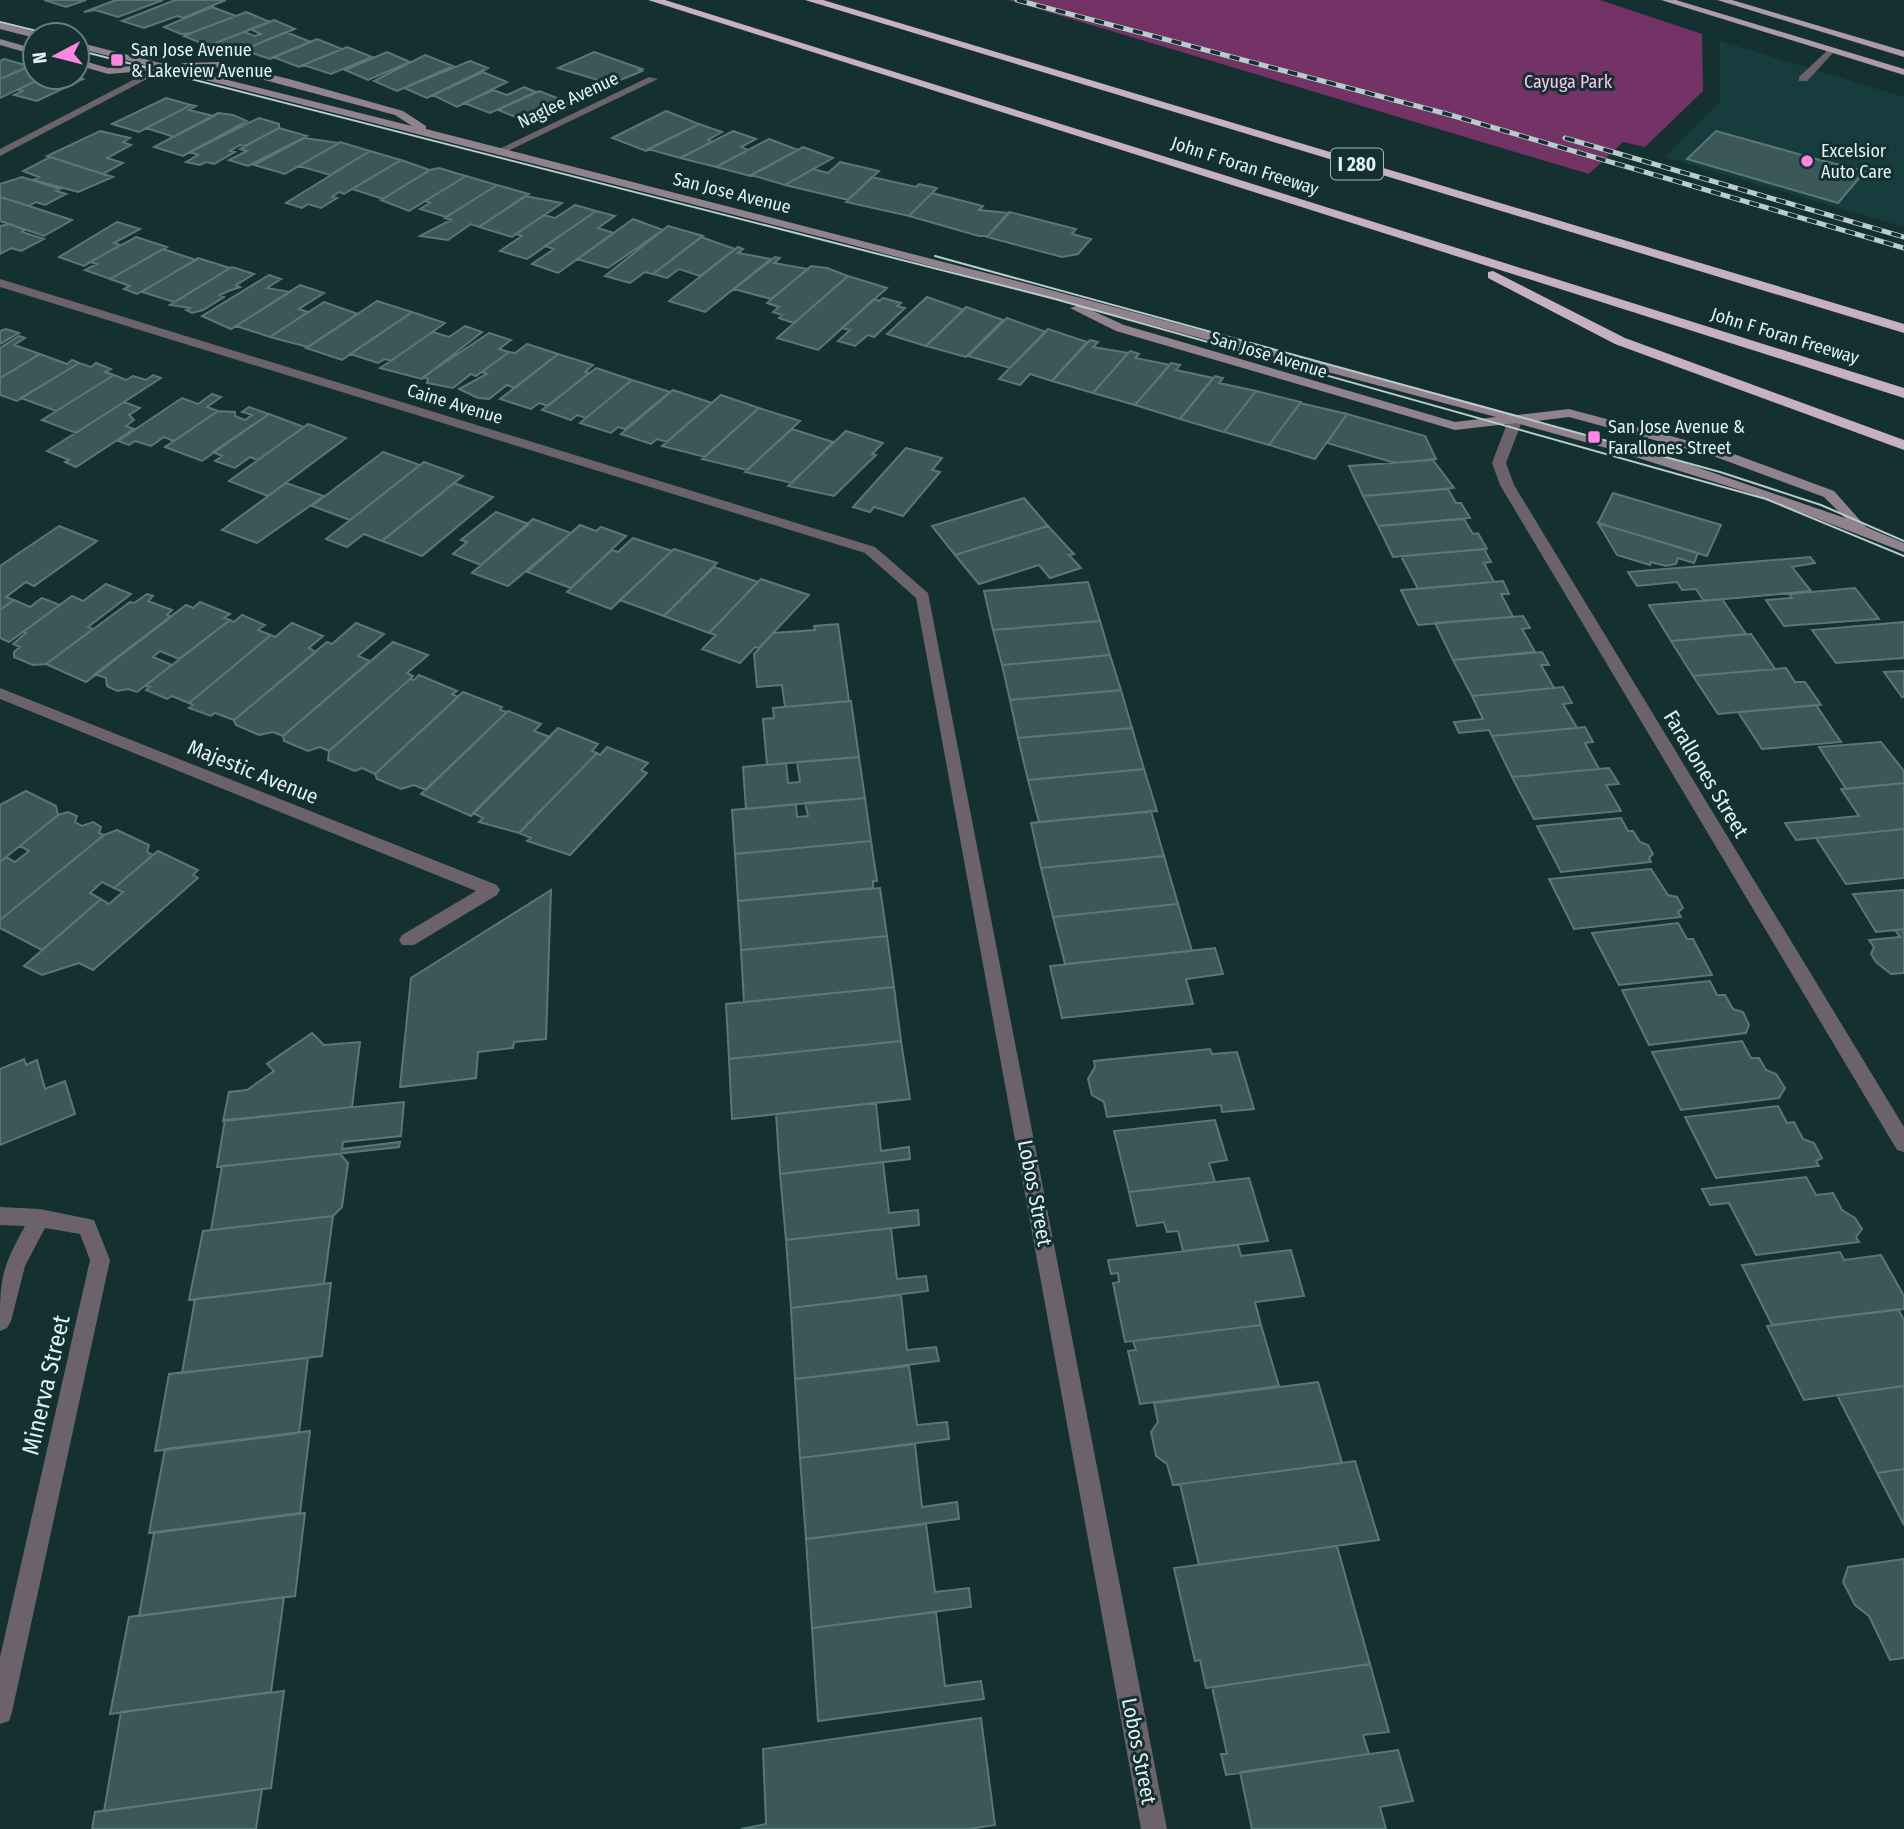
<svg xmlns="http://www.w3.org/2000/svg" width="1904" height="1829" font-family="'Fira Sans Condensed',sans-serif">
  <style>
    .built { fill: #163c3e }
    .green { fill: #733366 }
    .building { fill: #3b5757; stroke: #5a7777; stroke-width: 2 }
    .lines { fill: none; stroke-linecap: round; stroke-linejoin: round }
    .lane { fill: #6c636a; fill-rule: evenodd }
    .street { fill: #6c636a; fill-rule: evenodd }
    .secondary { fill: #91838d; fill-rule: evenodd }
    .primary { fill: #ad9ba8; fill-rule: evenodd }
    .highway { fill: #c7b1c1; fill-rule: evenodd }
    .tram { stroke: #b9cccc; stroke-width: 2 }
    .rail-casing { stroke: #b9cccc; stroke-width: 5 }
    .rail { stroke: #143030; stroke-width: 3.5; stroke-dasharray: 10; stroke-linecap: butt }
    .poi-dot { fill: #fc86e3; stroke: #143030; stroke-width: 2.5 }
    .labels { text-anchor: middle; stroke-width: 6; stroke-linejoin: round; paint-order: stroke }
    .far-poi-label { font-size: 18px; fill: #e2f2f2; stroke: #143030; text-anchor: start }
    .far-park-label { font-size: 18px; fill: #fec2ef; stroke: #143030 }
    .far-street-label { font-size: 18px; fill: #e2f2f2; stroke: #143030 }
    .shield { fill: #143030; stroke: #a4b8b8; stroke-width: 2 }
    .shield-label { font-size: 19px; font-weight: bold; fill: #e2f2f2 }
    .street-label { font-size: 21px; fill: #e2f2f2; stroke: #143030 }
    .near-street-label { font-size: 24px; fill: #e2f2f2; stroke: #143030 }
  </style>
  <rect width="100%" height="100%" fill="#143030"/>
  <path class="built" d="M1720 41 1904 97V227L1665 157 1720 101Z"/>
  <path class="green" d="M1008 0H1600L1702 34 1703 91 1645 147 1623 142 1589 174Z"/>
  <path class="building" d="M44 0H86L66 7Z
    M116 0H163L118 17 95 10 84 12Z
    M175 0H226L183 18 177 16 144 28 122 21Z
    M212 7 236 16 191 33 181 34 164 27Z
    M246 12 270 22 208 46 184 36Z
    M274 20 295 29 237 52 215 43 244 32 255 36 261 34 250 29Z
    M286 32 311 42 270 59 243 50Z
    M317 39 342 49 299 67 273 57Z
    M347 47 372 57 331 74 303 65Z
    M387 52 410 62 368 80 345 70Z
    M594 52 642 69 639 70 642 71 611 84 558 68Z
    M425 55 453 66 397 91 374 81Z
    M4 59 29 66 0 79V61Z
    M470 61 488 68 427 98 404 88Z
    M35 64V77H44L0 98V79Z
    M483 72 507 82 457 107 433 95Z
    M44 77H75L83 79 37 101 14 95 23 91 19 89Z
    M524 87 536 92 490 113 464 103 493 90 507 95Z
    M539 91 570 103 529 122 498 110Z
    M166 98 191 105 139 132 112 124Z
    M191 105 196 106 189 110 214 116 174 137 146 128Z
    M666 111 699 124 646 151 612 138Z
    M218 113 233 115 247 121 183 156 154 147Z
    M259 118 279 124V128L245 146 240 145 230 151 235 152 214 164 206 162 200 165 186 162 198 155 190 152Z
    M699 124 722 132 708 140 712 142 680 158 648 149Z
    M279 128 307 136 248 166 229 160 247 151 240 149Z
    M100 131 130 138 123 142 131 145 107 158 123 163 103 174 47 156Z
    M733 131 756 139 741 147 748 150 716 167 680 158Z
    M1716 131 1820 160 1865 171 1838 203 1687 159Z
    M304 138 339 143 285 174 254 165Z
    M769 139 798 150 750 176 716 167Z
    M340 142 370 151 330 175 299 166Z
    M803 147 833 158 785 185 751 175Z
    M370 151 401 160 344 194 339 192 332 197 337 198 321 208 308 204 302 208 286 203Z
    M50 157 103 174 113 177 78 192 33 180 39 177 23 171Z
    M401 160 430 170 383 199 352 189Z
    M840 162 879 171 848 200 785 185 813 169 828 173Z
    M439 168 466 176 409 211 381 200 430 170Z
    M466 176 497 185 446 217 420 209 430 203 425 201Z
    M22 177 60 189 56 191 66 194 45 205 36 202 29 206 0 197V184Z
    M872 177 916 187 919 184 937 188 909 216 846 202Z
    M497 185 529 194 479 227 471 224 448 240 420 236 451 220 445 218Z
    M932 193 983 206 979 210 1009 213 988 236H979L909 216Z
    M525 196 562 203 512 237 479 227Z
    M0 197 29 206 72 220 44 236 0 221Z
    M575 205 596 211 527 259 500 251 522 236 516 234 544 215 555 218Z
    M596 211 615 216 598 228 614 233 558 273 532 264 554 249 545 246Z
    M1009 212 1076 229 1072 234 1091 239 1078 254 1062 257 987 237Z
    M633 219 663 230 608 268 577 259Z
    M117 222 140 229 114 243 120 245 84 266 59 257Z
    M10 224 25 230 22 232 44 239 21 251 11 248 0 254V226Z
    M668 226 703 236 653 274 645 272 630 283 605 276Z
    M136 237 167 247 110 279 85 270 97 264 90 262Z
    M701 237 735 249 700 276 679 269 667 278 653 274Z
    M738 247 743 249 738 253 771 259 705 312 669 301Z
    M163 249 196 260 137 294 124 289 130 286 110 279Z
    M775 257 780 258 774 263 808 269 771 299 734 289Z
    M198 258 230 268 174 302 142 292Z
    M811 266 827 268 848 276 794 323 779 318 782 315 773 312 779 307 767 303Z
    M232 267 254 274 236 285 240 287 226 292 220 295 224 297 203 310 192 313 186 310 190 308 170 305Z
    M269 275 281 279 267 288 290 292 231 329 202 316Z
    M848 276 887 288 818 350 777 338Z
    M300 285 324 293 299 309 308 312 270 337 236 326Z
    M927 297 964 310 926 346 887 334Z
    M883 298 901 303 897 306 905 308 874 337 868 335 855 346 838 341 850 330 842 328 874 299 879 301Z
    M377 301 412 312 342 360 306 348Z
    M324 302 358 314 308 347 270 337Z
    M966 307 1003 320 966 357 926 346Z
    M412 312 445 323 391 361 385 359 378 363 350 354Z
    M1007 318 1046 332 1010 368 968 356Z
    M465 326 482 332 422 379 380 368 433 332 449 337Z
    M6 329 19 333 0 344V331Z
    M1048 329 1087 342 1052 381 1030 374 1020 385 999 379Z
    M489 333 511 340 499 349 509 352 476 376 471 374 453 388 427 383 428 379 423 377Z
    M19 336 25 338 14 345 40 354 0 378V348Z
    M1090 340 1098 342 1093 347 1128 353 1093 393 1052 381Z
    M527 344 558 354 515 388 507 385 489 399 478 398 459 389 487 374 482 372 509 352 515 353Z
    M1130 351 1139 354 1135 358 1170 365 1135 405 1093 393Z
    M40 354 67 364 72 360 79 363 17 401 0 395V378Z
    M558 354 593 365 585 372 589 373 548 406 539 403 531 409 500 399Z
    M79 363 91 367 96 363 111 369 105 372 114 375 56 411 21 398Z
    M1171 363 1180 365 1176 370 1213 378 1180 419 1135 405Z
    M596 368 632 380 586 418 577 415 571 420 542 410Z
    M114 375 126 380 133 376 146 380 153 375 161 378 76 433 42 420Z
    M1215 376 1223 378 1219 383 1256 391 1224 432 1180 419Z
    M632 380 670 392 625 429 618 427 611 433 580 423Z
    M673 390 712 403 667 442 657 439 651 444 621 434Z
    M1256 391 1301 402 1269 445 1224 432Z
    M212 394 221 397 207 407 218 411 174 441 164 437 151 446 135 441 129 445 118 441 182 398 198 404Z
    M721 395 759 408 705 457 662 446Z
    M124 402 140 408 129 415 134 420 126 426 134 429 76 467 65 462 69 460 47 451Z
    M1300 403 1347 414 1315 459 1269 445Z
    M249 407 269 414 202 461 165 447 218 411 235 412V416L245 420 252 415 242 412Z
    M759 408 800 421 747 470 702 459Z
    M269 414 304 427 258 460 250 457 235 468 215 461 222 456 213 452Z
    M1347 414 1425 436 1436 459 1395 463 1327 443Z
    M308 424 346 438 268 496 229 481Z
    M792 429 833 442 792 483 745 472Z
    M846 431 883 443 872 454 876 455 834 496 788 486Z
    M906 448 942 458 932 470 940 472 903 516 874 507 870 512 853 507Z
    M383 452 420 465 350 520 312 506Z
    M1433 460 1454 488 1363 496 1349 466Z
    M424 462 463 476 382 541 364 534 347 547 326 539Z
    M286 483 324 496 257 543 222 530Z
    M454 483 493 497 422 556 382 541Z
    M1448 489 1456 503H1461L1470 518 1378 526 1363 496Z
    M1613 493 1721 525 1707 556 1598 523Z
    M1024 498 1048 526 955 555 932 526Z
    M496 512 529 524 481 565 453 554 467 542 461 540Z
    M533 519 571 533 508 586 472 573Z
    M1464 519 1473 534 1478 533 1487 549 1393 557 1378 526Z
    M1598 523 1698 553 1694 563 1678 558 1676 564 1666 566 1651 562 1650 565 1617 555Z
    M580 525 596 531 601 527 626 536 571 588 527 572Z
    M59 526 97 541 34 586 26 582 6 597 14 600 0 610V566Z
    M1048 526 1074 554 1069 555 1081 568 1050 578 1039 565 979 584 955 555Z
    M633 538 672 551 611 609 567 592 612 550 618 552Z
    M674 549 717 563 664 616 620 600Z
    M1484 549 1491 562 1484 563 1494 582 1418 589 1401 556Z
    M1810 557 1815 563 1792 567 1811 591 1704 601 1696 589 1682 590 1677 582 1637 586 1628 572Z
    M714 567 758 582 709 633 664 616Z
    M761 579 809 595 759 648 755 647 740 663 702 649 716 635 709 633Z
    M1503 581 1509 594H1501L1513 617 1418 625 1401 590Z
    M1088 582 1100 621 993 630 984 591Z
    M106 584 131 594 88 627 93 629 46 664 33 665 14 657V652L20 647 13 644 26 633 23 632 72 596 83 601Z
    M1855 588 1879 619 1784 626 1766 600 1792 598 1789 594Z
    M147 594 153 596 148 601 172 610 167 615 171 617 86 682 46 664 130 602 134 603Z
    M42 598 60 605 9 642 0 638V610L14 600 30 607Z
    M1722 599 1746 634 1671 641 1649 605Z
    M200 602 230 614 224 618 230 620 179 659 160 651 153 657 172 665 137 692 128 689 117 691 107 686 106 678 95 674 186 605 193 608Z
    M242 615 265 625 258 630 271 635 189 703 172 696 167 699 146 690 150 687 145 686 230 620 234 622Z
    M1523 616 1530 628 1522 629 1535 652 1453 660 1435 623Z
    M1100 621 1110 655 1002 665 993 630Z
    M1904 622V658L1836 663 1812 630Z
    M292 623 323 636 309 648 316 652 234 720 215 713 211 716 189 708 193 705 189 703 271 635 275 637Z
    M356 623 384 634 358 656 370 661 283 736 273 732 259 735 236 725 234 720 327 642 332 644Z
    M838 624 849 701 785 707 782 685 757 687 754 654 773 633 815 630 814 626Z
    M1751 634 1775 669 1693 676 1671 641Z
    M393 642 428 655 407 673 413 676 410 679 329 751 320 747 308 751 284 741 283 736Z
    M1542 652 1549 665H1541L1554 688 1472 696 1453 660Z
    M1110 655 1121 690 1010 700 1002 665Z
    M1786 668 1795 682H1805L1821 705 1718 714 1693 676Z
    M1904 671V697H1902L1884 672Z
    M419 675 457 691 452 694 458 697 375 774 362 768 355 771 328 760 329 751 410 679 414 680Z
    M1563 687 1572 703 1563 704 1577 728 1492 736 1489 730 1459 733 1454 722 1483 719 1472 696Z
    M1121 690 1132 728 1018 738 1010 700Z
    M463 692 502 707 500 710 507 712 426 790 414 785 401 789 377 779 375 774Z
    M851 701 859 757 767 765 763 719 774 718 773 708Z
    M1816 705 1841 742 1762 749 1738 712Z
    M508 711 541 724 534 731 550 737 471 816 421 794Z
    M1585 727 1593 742 1585 743 1599 769 1512 777 1492 736Z
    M558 728 598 744 592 751 597 753 519 833 479 822 483 818 473 813Z
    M1132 728 1144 769 1028 780 1018 738Z
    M1881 742 1904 771V783L1846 789 1819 747Z
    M607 747 648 763 641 770 647 773 570 855 527 841 531 838 519 833 597 753 600 755Z
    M859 757 865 798 746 809 743 767 786 763 788 783 800 782 797 762Z
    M1609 768 1619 784 1606 785 1621 811 1534 819 1512 777Z
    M1144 769 1157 811 1039 822 1028 780Z
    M1904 783V829L1796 840 1785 823 1859 816 1841 789Z
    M26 791 56 806 58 815 0 862V805Z
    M865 798 871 841 735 854 732 810 796 804 797 817 808 816 805 803Z
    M1151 811 1164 856 1041 868 1031 823Z
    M68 812 77 816 75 822 82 826 93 822 101 827 99 833 104 835 0 920V862L6 857 15 862 29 851 20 846 58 815Z
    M1621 818 1628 831H1633L1640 842 1648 845 1653 854 1649 858 1651 862 1561 872 1537 826Z
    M1904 829V878L1846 884 1816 838Z
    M117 830 149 845 147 852 153 855 114 888 102 882 90 893 101 899 42 950 0 928V920L104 835Z
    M871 841 877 881H873V888L738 901 735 854Z
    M158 851 198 870 193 875 198 878 93 970 79 963 42 975 24 966 101 899 109 904 123 892 114 888Z
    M1164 856 1178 904 1053 917 1041 868Z
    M1651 869 1668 895 1677 897 1683 908 1678 912 1681 917 1574 929 1549 879Z
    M880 888 887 936 741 950 738 901Z
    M551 890 546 1039 514 1042 513 1048 478 1052 476 1078 400 1087 411 978Z
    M1904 890V929L1876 932 1853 894Z
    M1178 904 1192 951 1065 964 1053 917Z
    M1678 923 1687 939H1693L1712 975 1619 985 1592 933Z
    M1904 929V973L1891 974 1876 962 1871 954 1874 947 1869 940 1900 937 1895 930Z
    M887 936 894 987 744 1002 741 950Z
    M1215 948 1223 974 1186 979 1193 1004 1062 1018 1050 966Z
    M1710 981 1717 995H1725L1733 1009 1743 1012 1749 1025 1746 1033 1649 1045 1622 990Z
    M894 987 901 1041 729 1059 726 1004Z
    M312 1033 324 1045 360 1042 352 1107 223 1121 229 1092 247 1090 274 1071 267 1064Z
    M901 1041 910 1099 732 1119 729 1059Z
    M1742 1041 1751 1058H1759L1766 1070 1776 1074 1785 1088 1779 1098 1681 1110 1652 1052Z
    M1210 1049 1212 1054 1237 1052 1254 1109 1222 1112 1221 1105 1107 1117 1104 1102 1092 1095 1088 1079 1095 1067 1094 1061Z
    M24 1059 26 1065 37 1060 45 1089 65 1081 75 1114 0 1145V1069Z
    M404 1102 401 1136 343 1142 342 1149 400 1142 399 1147 217 1167 225 1120Z
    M876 1103 881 1151 909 1147 910 1159 780 1174 776 1114Z
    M1778 1106 1787 1123 1794 1122 1803 1139 1814 1143 1822 1158 1816 1161 1819 1166 1716 1178 1685 1117Z
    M1215 1120 1227 1160 1209 1163 1215 1182 1129 1192 1114 1131Z
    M340 1154 348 1163 342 1207 333 1216 211 1230 222 1166Z
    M883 1162 889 1213 918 1210 919 1225 786 1240 780 1174Z
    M1806 1177 1816 1195 1833 1193 1842 1210 1855 1218 1862 1229 1856 1237 1859 1242 1756 1255 1729 1203 1710 1205 1702 1189Z
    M1249 1178 1268 1241 1183 1251 1178 1231 1167 1232 1164 1222 1137 1226 1129 1192Z
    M333 1216 324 1284 189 1300 203 1231Z
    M891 1228 897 1279 926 1276 928 1291 791 1308 786 1240Z
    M1238 1245 1241 1256 1291 1250 1304 1296 1255 1302 1261 1325 1125 1342 1113 1283 1119 1282 1118 1273 1111 1274 1108 1260Z
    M1840 1252 1844 1260 1881 1255 1904 1296V1309L1772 1325 1742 1265Z
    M331 1283 322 1356 182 1373 195 1299Z
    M901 1295 907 1350 936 1347 939 1361 795 1379 791 1308Z
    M1898 1309 1904 1320V1386L1804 1400 1767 1326Z
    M1261 1325 1279 1386 1140 1404 1128 1351 1136 1350 1133 1341Z
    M308 1358 299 1433 155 1451 169 1374Z
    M909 1366 917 1425 947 1422 949 1439 800 1458 795 1379Z
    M1318 1382 1342 1463 1173 1485 1167 1464 1156 1456 1151 1432 1158 1422 1154 1403Z
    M1904 1386V1469L1877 1473 1837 1395Z
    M310 1431 300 1513 149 1533 165 1449Z
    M915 1444 922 1507 957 1502 959 1519 806 1539 800 1458Z
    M1355 1461 1379 1540 1199 1565 1180 1484Z
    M1904 1469V1525L1877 1473Z
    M305 1513 295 1596 139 1616 154 1533Z
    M926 1524 935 1592 969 1588 971 1607 812 1628 806 1539Z
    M1337 1546 1370 1664 1206 1688 1200 1660 1195 1661 1174 1568Z
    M1904 1559V1658L1890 1660 1869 1616 1855 1605 1843 1582 1848 1567Z
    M284 1597 271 1692 110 1714 129 1617Z
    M936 1612 945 1686 981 1681 984 1699 818 1721 812 1628Z
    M1370 1664 1389 1732 1363 1735 1369 1754 1226 1775 1221 1754H1227L1212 1687Z
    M284 1691 271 1788 104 1811 121 1712Z
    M981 1718 995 1825 969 1829H741L766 1824 763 1749Z
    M1398 1750 1413 1801 1380 1807 1386 1829H1252L1240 1772Z
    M262 1789 256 1829H92L95 1812Z"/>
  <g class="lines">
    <path class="lane" d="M1830 48 1835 51 1833 53 1807 81H1799V77Z"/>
    <path class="street" d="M162 65 170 67 0 156V149Z
      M649 77 658 79 502 154 493 152Z
      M0 279 875 547 928 593 1167 1829H1141L916 598 865 553 0 287Z
      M1515 417 1522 421 1506 463 1514 485 1904 1127V1152L1897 1150 1500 485 1492 463 1508 421Z
      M0 688 497 885 500 890 497 895 414 945H402L399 940 402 935 476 891 0 699Z
      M0 1207 40 1209 94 1220 110 1260 12 1712 9 1721 0 1724V1657L90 1260 80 1234 45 1228 25 1266 11 1321 7 1328 0 1331C0 1280 0 1271 25 1226L0 1225Z"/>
    <path class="secondary" d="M0 23 39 33 41 35H35V38L0 29Z
      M0 39 35 49V55L0 45Z
      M77 42 180 68 181 64 184 63 219 62 289 79 403 111 426 126V129L1002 277 1517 415 1569 409 1723 450 1834 491 1866 527 1904 543V552L1753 494 1603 447 1516 423 1455 430 1116 331 1070 308 1080 305 1124 325 1455 422 1496 417 841 242 150 66 149 70 146 71 108 74 77 65V59L108 68 145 65 77 48ZM219 68 395 115 412 126 184 69ZM1569 417 1713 456 1824 497 1845 518 1688 464 1537 421Z"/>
    <path class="primary" d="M1661 0H1676L1904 69V75Z
      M1717 0H1732L1904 51V57Z"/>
    <path class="highway" d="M648 0H665L1904 388V398Z
      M805 0H823L1904 324V333Z
      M1493 271 1625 338 1904 440V450L1615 344 1488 278V272Z"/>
    <path class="tram" d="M0 22 53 35
      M77 50 1055 299 1766 499 1904 556
      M935 256 1720 472 1821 505 1904 541"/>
    <g class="rail-casing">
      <path id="rail" d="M1017 0 1447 114 1904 248
        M1565 138 1904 237"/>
    </g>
    <use href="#rail" class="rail"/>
  </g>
  <g class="poi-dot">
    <rect x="110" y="53" width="14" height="14" rx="3.5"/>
    <circle cx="1807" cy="161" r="7"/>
    <rect x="1587" y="430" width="14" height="14" rx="3.5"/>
  </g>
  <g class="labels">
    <g class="far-poi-label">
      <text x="131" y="56">San Jose Avenue<tspan x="131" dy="21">&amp; Lakeview Avenue</tspan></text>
      <text x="1821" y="157">Excelsior<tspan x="1821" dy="21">Auto Care</tspan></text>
      <text x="1608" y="433">San Jose Avenue &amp;<tspan x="1608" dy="21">Farallones Street</tspan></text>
    </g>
    <g class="far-park-label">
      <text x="1568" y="88">Cayuga Park</text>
    </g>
    <g class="far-street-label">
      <text transform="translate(568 100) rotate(-25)" y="6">Naglee Avenue</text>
      <text transform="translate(1245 166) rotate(18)" y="6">John F Foran Freeway</text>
      <text transform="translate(732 193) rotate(14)" y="6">San Jose Avenue</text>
      <text transform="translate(1785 336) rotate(17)" y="6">John F Foran Freeway</text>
      <text transform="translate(1269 355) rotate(17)" y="6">San Jose Avenue</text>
      <text transform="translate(455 404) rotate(17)" y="6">Caine Avenue</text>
    </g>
    <rect class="shield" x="1331" y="148.5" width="52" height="31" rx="5"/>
    <g class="shield-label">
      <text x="1357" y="171">I 280</text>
    </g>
    <g class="street-label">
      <text transform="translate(253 772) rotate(22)" y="7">Majestic Avenue</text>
      <text transform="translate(1706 774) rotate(59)" y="7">Farallones Street</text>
      <text transform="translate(1035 1193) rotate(79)" y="7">Lobos Street</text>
      <text transform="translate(1139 1751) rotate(79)" y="7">Lobos Street</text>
    </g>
    <g class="near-street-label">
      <text transform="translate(46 1385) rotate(-77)" y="8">Minerva Street</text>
    </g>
  </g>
  <g transform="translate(56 56) rotate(263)"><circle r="33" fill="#143030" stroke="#667e7e" stroke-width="2"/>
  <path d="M0-5L12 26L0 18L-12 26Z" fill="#fc86e3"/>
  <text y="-10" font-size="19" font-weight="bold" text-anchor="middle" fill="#e2f2f2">N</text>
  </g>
</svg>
